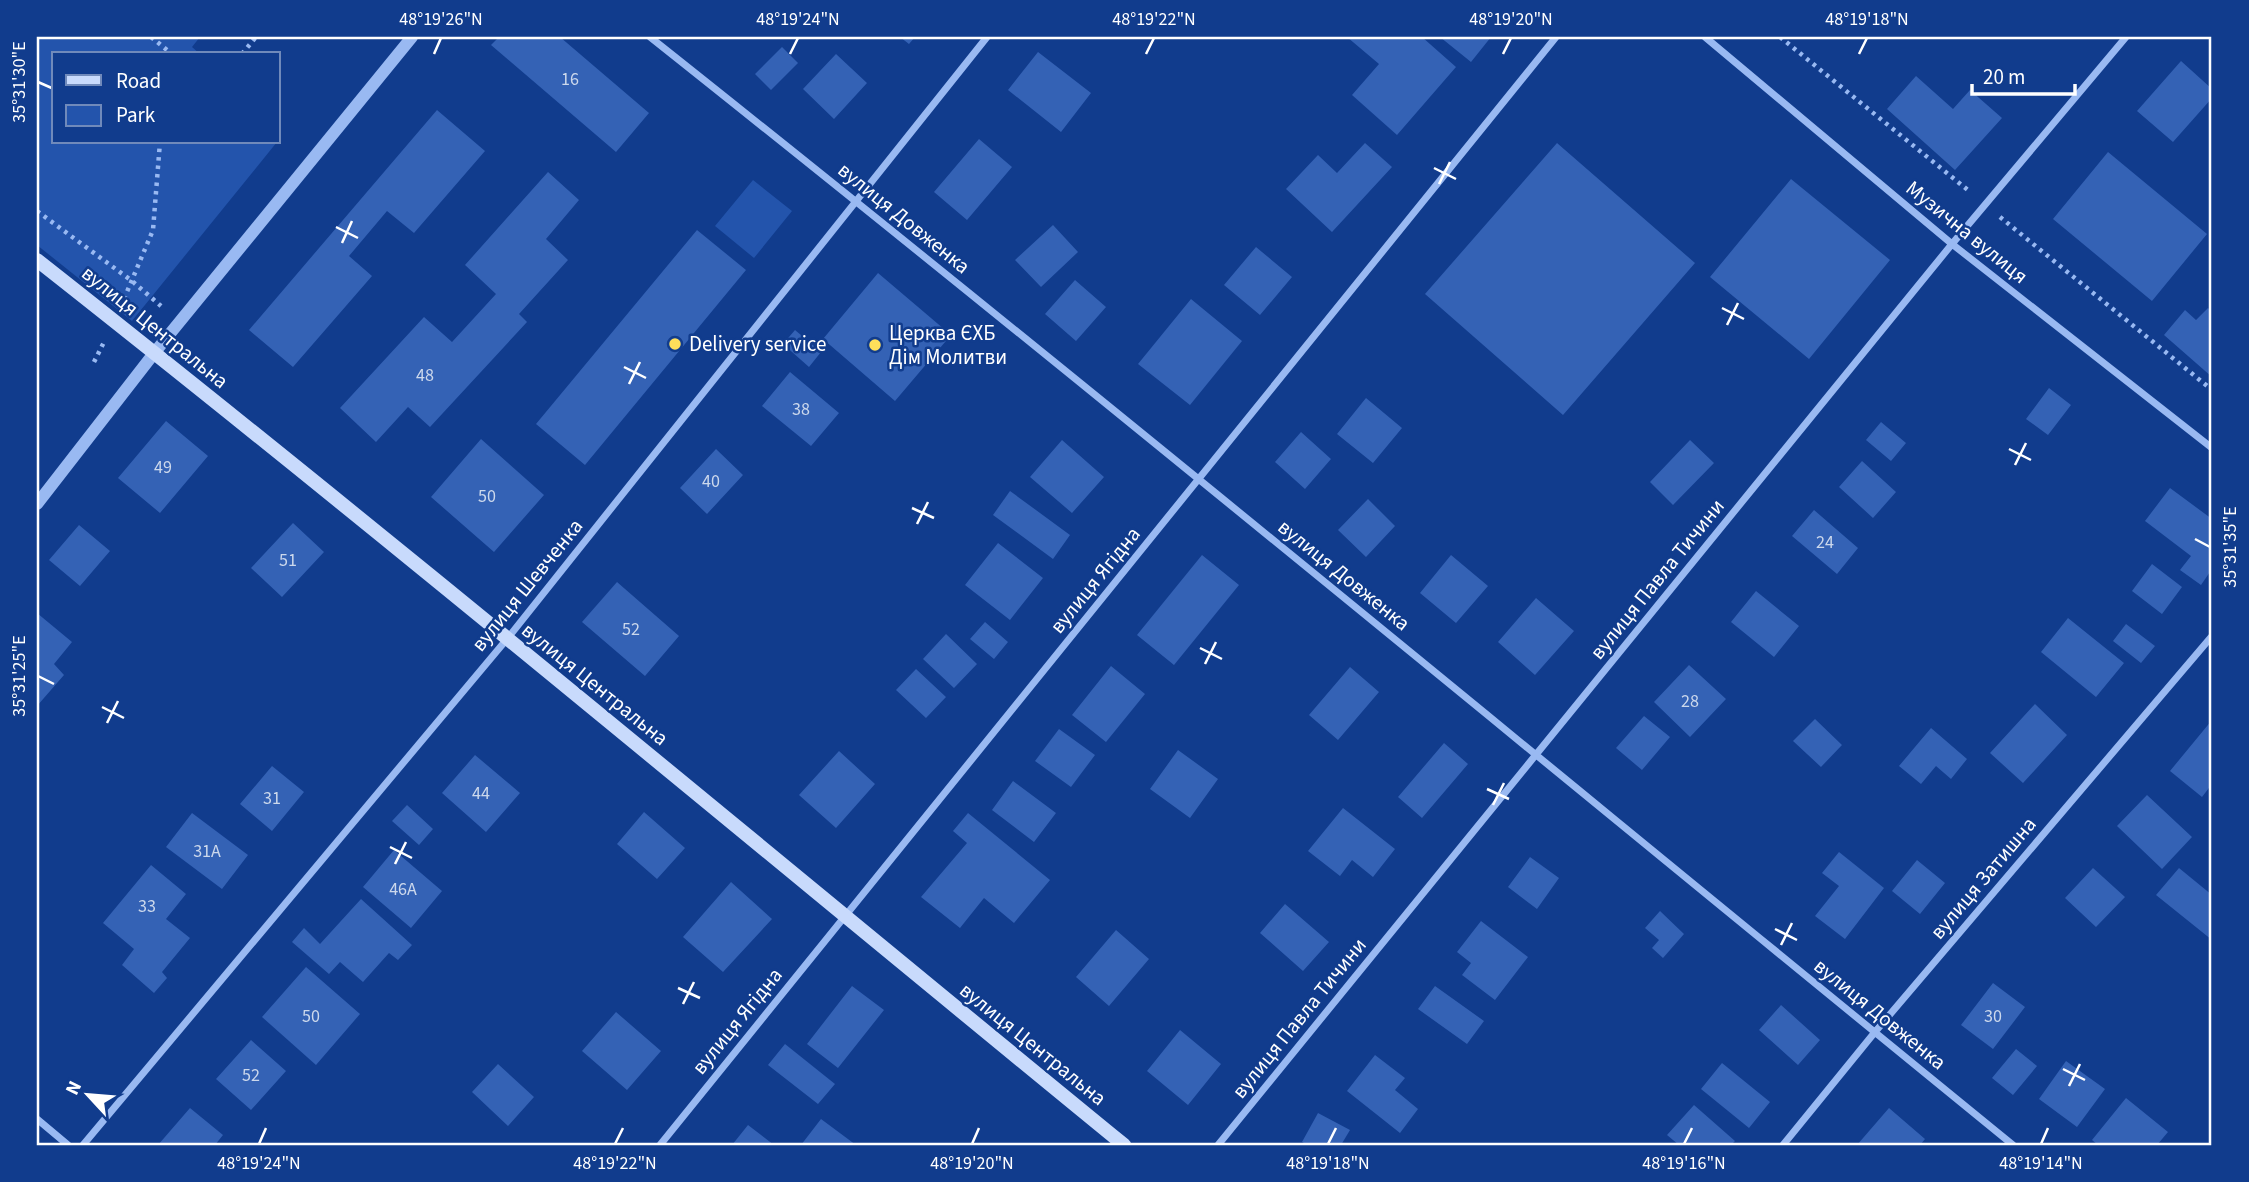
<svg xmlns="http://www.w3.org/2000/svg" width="2249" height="1182" font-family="'Source Sans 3',sans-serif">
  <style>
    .green { fill: #2354ac }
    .building { fill: #3462b5 }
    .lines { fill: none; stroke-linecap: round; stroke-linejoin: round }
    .path { stroke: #99b9f2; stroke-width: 4.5; stroke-dasharray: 3.5 5; stroke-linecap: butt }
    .minor { stroke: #99b9f2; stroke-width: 7 }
    .tertiary { stroke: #99b9f2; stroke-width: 12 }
    .secondary { stroke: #c8dafc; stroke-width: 14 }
    .ticks { fill: none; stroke: #fff; stroke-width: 2.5 }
    .poi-dot { fill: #ffdf5a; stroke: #113c8d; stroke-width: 2.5 }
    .labels { text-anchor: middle; stroke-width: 5; stroke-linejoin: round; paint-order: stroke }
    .number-label { font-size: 18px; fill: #ccd8ec }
    .street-label { font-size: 21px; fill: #fff; stroke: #113c8d }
    .poi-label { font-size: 21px; fill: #fff; stroke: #113c8d; text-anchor: start }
    .neatline { fill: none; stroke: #fff; stroke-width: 2.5 }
    .ticks-label { font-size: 18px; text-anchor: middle; fill: #fff }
  </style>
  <rect width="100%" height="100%" fill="#113c8d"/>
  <path class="green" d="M37 37H200L192 47 200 54H54V142H277L132 321 37 245Z
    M753 180 792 211 754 258 715 226Z"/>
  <path class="building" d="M499 37H560L649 113 616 152 491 45Z
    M900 37H915L909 44Z
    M1347 37H1422L1456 67 1397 135 1352 95 1379 64Z
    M1440 37H1491L1471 62Z
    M782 47 798 63 771 90 755 74Z
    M1038 52 1091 93 1061 132 1008 90Z
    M836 54 867 83 834 119 803 89Z
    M2181 61 2212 89V98L2173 142 2137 111Z
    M1916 76 1953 109 1970 90 2002 118 1955 170 1887 109Z
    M437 110 485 151 414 233 387 211 349 256 372 276 293 367 249 330Z
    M979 139 1012 167 967 220 934 192Z
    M1365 143 1392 167 1332 232 1286 189 1318 155 1337 173Z
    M1557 143 1695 263 1563 415 1425 294Z
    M2108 152 2207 234 2152 301 2053 219Z
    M548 172 579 200 546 239 568 260 519 314 527 322 430 427 408 407 376 442 340 408 424 317 452 342 496 294 465 265Z
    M1791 179 1890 260 1809 359 1710 277Z
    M1053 225 1078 252 1041 287 1015 260Z
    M697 230 746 270 585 465 536 424Z
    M1256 247 1292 277 1260 315 1224 285Z
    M878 273 951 335 895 401 823 339Z
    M1075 280 1106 307 1076 341 1045 314Z
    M1191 299 1242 341 1190 405 1138 364Z
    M2208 308 2212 312V377L2164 335 2185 310 2196 320Z
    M795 330 821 352 809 367 783 344Z
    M790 372 839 413 811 446 762 406Z
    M2049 388 2071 405 2048 435 2026 419Z
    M1366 398 1402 428 1373 463 1337 434Z
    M166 421 208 456 160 513 118 478Z
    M1881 422 1906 443 1891 461 1866 440Z
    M1301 432 1331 459 1305 489 1275 462Z
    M481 439 544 495 494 552 431 497Z
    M1062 440 1104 477 1072 513 1030 477Z
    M1690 440 1714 463 1673 505 1650 482Z
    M716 449 743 475 707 514 680 488Z
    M1862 461 1896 492 1873 518 1839 487Z
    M2170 488 2212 519V569L2201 585 2180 570 2191 556 2145 521Z
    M1010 491 1070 535 1053 559 993 515Z
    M1368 499 1395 526 1366 557 1338 530Z
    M1814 510 1858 548 1837 574 1792 536Z
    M293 523 324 552 282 597 251 568Z
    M79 525 110 551 80 586 49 560Z
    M998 543 1043 578 1010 620 965 585Z
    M1202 555 1239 585 1174 665 1137 635Z
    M1451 555 1488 586 1456 623 1420 593Z
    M2152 564 2182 587 2162 614 2132 591Z
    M617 582 679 636 645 676 582 622Z
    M1756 591 1799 626 1774 657 1731 622Z
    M1536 598 1574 631 1535 675 1498 642Z
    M37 613 72 642 54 664 64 675 37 706Z
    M2068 618 2124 663 2096 697 2041 652Z
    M985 622 1008 642 994 659 970 639Z
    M2126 624 2155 646 2141 663 2113 641Z
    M946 634 977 664 954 688 923 659Z
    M1689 665 1726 699 1690 737 1654 702Z
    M1111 666 1145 694 1106 742 1072 715Z
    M1350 667 1379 692 1338 740 1309 715Z
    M916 669 946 697 926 718 896 690Z
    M2035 704 2067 735 2023 783 1990 753Z
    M1644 716 1670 737 1642 770 1616 748Z
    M1815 719 1842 745 1821 767 1793 741Z
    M2212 720V784L2202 797 2170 771Z
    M1931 728 1967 759 1951 779 1936 766 1921 784 1899 766Z
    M1059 729 1095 755 1071 787 1035 761Z
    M1444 743 1468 764 1422 818 1398 797Z
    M1178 750 1218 779 1190 818 1150 789Z
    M839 751 875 784 836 828 799 795Z
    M475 755 520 793 486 832 442 793Z
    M272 766 304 792 272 831 240 804Z
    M1013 781 1056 813 1034 842 992 810Z
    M2147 795 2192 837 2162 869 2117 826Z
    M407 805 433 829 419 845 392 821Z
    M1343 808 1395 849 1373 877 1352 860 1340 876 1308 851Z
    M644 812 685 848 657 879 617 844Z
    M192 813 248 855 222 889 166 847Z
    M968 813 1050 880 1014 923 984 898 960 928 921 897 967 843 953 831Z
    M394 850 442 891 411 928 363 887Z
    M1839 852 1884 888 1845 939 1815 916 1839 886 1822 873Z
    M1530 857 1559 878 1537 909 1508 887Z
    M1917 860 1945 883 1920 914 1892 891Z
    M151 865 186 894 166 919 190 938 162 972 167 978 154 993 122 965 134 949 103 923Z
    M2093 868 2125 897 2096 927 2065 898Z
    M2179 868 2212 895V940L2156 895Z
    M731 882 772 919 723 972 683 937Z
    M361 899 412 945 398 960 389 953 363 982 340 962 329 974 292 942 304 928 320 944Z
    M1285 904 1329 942 1303 971 1260 933Z
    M1660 911 1684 934 1663 958 1652 948 1659 940 1645 928Z
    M1481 921 1528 957 1495 1000 1462 975 1471 963 1457 952Z
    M1116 930 1149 959 1109 1006 1076 977Z
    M306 967 360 1014 316 1065 262 1017Z
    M1993 983 2025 1007 1993 1049 1961 1025Z
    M852 986 884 1010 838 1068 807 1044Z
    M1435 986 1484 1021 1467 1044 1418 1009Z
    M1781 1005 1820 1040 1798 1065 1759 1030Z
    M616 1012 661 1051 627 1090 582 1051Z
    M1180 1030 1221 1064 1188 1105 1147 1071Z
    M251 1040 286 1071 251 1110 216 1079Z
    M785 1044 835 1084 818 1104 768 1065Z
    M2016 1049 2037 1066 2013 1095 1992 1078Z
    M1375 1055 1405 1078 1395 1090 1418 1109 1400 1133 1347 1091Z
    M2066 1061 2105 1089 2077 1127 2039 1099Z
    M1722 1063 1770 1102 1749 1128 1701 1089Z
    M498 1064 534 1097 508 1126 472 1092Z
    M2126 1098 2168 1132 2157 1145H2098L2092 1140Z
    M1694 1105 1735 1141 1731 1145H1679L1667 1135Z
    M190 1108 223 1135 215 1145H158Z
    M1889 1108 1925 1139 1920 1145H1857Z
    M1318 1113 1350 1130 1341 1145H1308L1302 1142Z
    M821 1119 856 1145H801Z
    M748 1125 774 1145H732Z"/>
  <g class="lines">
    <path class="path" d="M151 37 172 54
      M1780 37 1969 191
      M242 54 256 37
      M37 211 132 281 161 306
      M2000 217 2212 390
      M124 299 153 230 160 142
      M94 362 104 342"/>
    <path class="minor" d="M650 37C1108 401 1559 775 2013 1145
      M1705 37 1952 244 2212 448
      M37 1119 68 1145
      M83 1145 507 639 987 37
      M660 1145 1556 37
      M1218 1145 1952 244 2126 37
      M1783 1145 1875 1032 2212 636"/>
    <path class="tertiary" d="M37 504 155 352 412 37"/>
    <path class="secondary" d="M37 260C404 549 762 849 1124 1145"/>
  </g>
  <path class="ticks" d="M434 54 441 38M790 54 798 38M1146 54 1154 38M1503 54 1511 38M1859 54 1867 38M38 82 54 89M1434 168 1456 179M1439 184 1450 162M336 227 358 238M342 243 352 221M1722 308 1744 319M1727 325 1738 303M624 367 646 378M629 384 640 362M2009 449 2031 460M2015 465 2026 443M912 508 934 518M917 524 928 502M2195 539 2210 547M1200 648 1222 659M1205 664 1216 642M38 676 54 684M102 707 124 718M107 723 118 701M1487 789 1509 799M1493 805 1504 783M390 847 412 858M395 864 406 842M1775 929 1797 940M1781 945 1792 923M678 988 700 998M683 1004 694 982M2063 1069 2085 1080M2069 1086 2080 1064M259 1144 266 1128M615 1144 623 1128M972 1144 979 1128M1328 1144 1336 1128M1684 1144 1692 1128M2041 1144 2048 1128"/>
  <g class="poi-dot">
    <circle cx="675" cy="344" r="7"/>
    <circle cx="875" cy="345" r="7"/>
  </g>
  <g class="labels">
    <g class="number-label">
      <text x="570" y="85">16</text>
      <text x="425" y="381">48</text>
      <text x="801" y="415">38</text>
      <text x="163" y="473">49</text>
      <text x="711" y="487">40</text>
      <text x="487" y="502">50</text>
      <text x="1825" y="548">24</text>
      <text x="288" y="566">51</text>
      <text x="631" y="635">52</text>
      <text x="1690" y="707">28</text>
      <text x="481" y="799">44</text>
      <text x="272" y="804">31</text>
      <text x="207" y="857">31А</text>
      <text x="403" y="895">46A</text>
      <text x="147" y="912">33</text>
      <text x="311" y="1022">50</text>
      <text x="1993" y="1022">30</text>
      <text x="251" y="1081">52</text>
    </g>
    <g class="street-label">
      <text transform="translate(904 218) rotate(39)" y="7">вулиця Довженка</text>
      <text transform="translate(1967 232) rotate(39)" y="7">Музична вулиця</text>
      <text transform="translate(155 327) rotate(39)" y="7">вулиця Центральна</text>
      <text transform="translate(1344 575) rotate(39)" y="7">вулиця Довженка</text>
      <text transform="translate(1657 579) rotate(-51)" y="7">вулиця Павла Тичини</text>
      <text transform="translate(1095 580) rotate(-51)" y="7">вулиця Ягідна</text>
      <text transform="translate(527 585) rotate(-51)" y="7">вулиця Шевченка</text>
      <text transform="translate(595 684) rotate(39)" y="7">вулиця Центральна</text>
      <text transform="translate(1983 878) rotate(-50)" y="7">вулиця Затишна</text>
      <text transform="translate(1880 1014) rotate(39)" y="7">вулиця Довженка</text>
      <text transform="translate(1299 1018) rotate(-51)" y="7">вулиця Павла Тичини</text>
      <text transform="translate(737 1021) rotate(-51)" y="7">вулиця Ягідна</text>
      <text transform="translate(1033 1044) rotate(39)" y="7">вулиця Центральна</text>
    </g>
    <g class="poi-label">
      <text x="889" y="340">Церква ЄХБ<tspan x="889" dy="24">Дім Молитви</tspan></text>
      <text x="689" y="351">Delivery service</text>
    </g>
  </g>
  <rect width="2249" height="1182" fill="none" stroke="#113c8d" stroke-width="77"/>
  <rect x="52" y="52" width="228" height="91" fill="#113c8d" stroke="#708abb" stroke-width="2"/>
  <rect x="66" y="75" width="35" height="10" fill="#c8dafc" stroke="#708abb" stroke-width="2"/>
  <text x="116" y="88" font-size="21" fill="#ffffff">Road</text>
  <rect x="66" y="105" width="35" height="21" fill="#2354ac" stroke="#708abb" stroke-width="2"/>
  <text x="116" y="122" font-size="21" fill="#ffffff">Park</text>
  <g transform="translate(88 1095) rotate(296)" stroke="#113c8d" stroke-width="5" paint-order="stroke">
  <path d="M0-5L12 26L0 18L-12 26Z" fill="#ffffff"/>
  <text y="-10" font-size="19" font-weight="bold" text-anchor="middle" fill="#ffffff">N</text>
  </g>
  <path d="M1972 84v10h103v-10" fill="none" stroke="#ffffff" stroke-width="3.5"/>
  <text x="1983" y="84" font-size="21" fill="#ffffff" stroke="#113c8d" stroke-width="5" paint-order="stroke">20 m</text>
  <rect x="38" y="38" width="2172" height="1106" class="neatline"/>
  <g class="ticks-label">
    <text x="441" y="25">48°19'26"N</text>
    <text x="798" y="25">48°19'24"N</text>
    <text x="1154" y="25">48°19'22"N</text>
    <text x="1511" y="25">48°19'20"N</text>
    <text x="1867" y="25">48°19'18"N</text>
    <text transform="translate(19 82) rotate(-90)" y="6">35°31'30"E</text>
    <text transform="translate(2230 547) rotate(-90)" y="6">35°31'35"E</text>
    <text transform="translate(19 676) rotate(-90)" y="6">35°31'25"E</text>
    <text x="259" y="1169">48°19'24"N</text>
    <text x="615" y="1169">48°19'22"N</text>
    <text x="972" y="1169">48°19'20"N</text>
    <text x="1328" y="1169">48°19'18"N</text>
    <text x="1684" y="1169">48°19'16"N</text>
    <text x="2041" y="1169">48°19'14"N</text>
  </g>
</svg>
